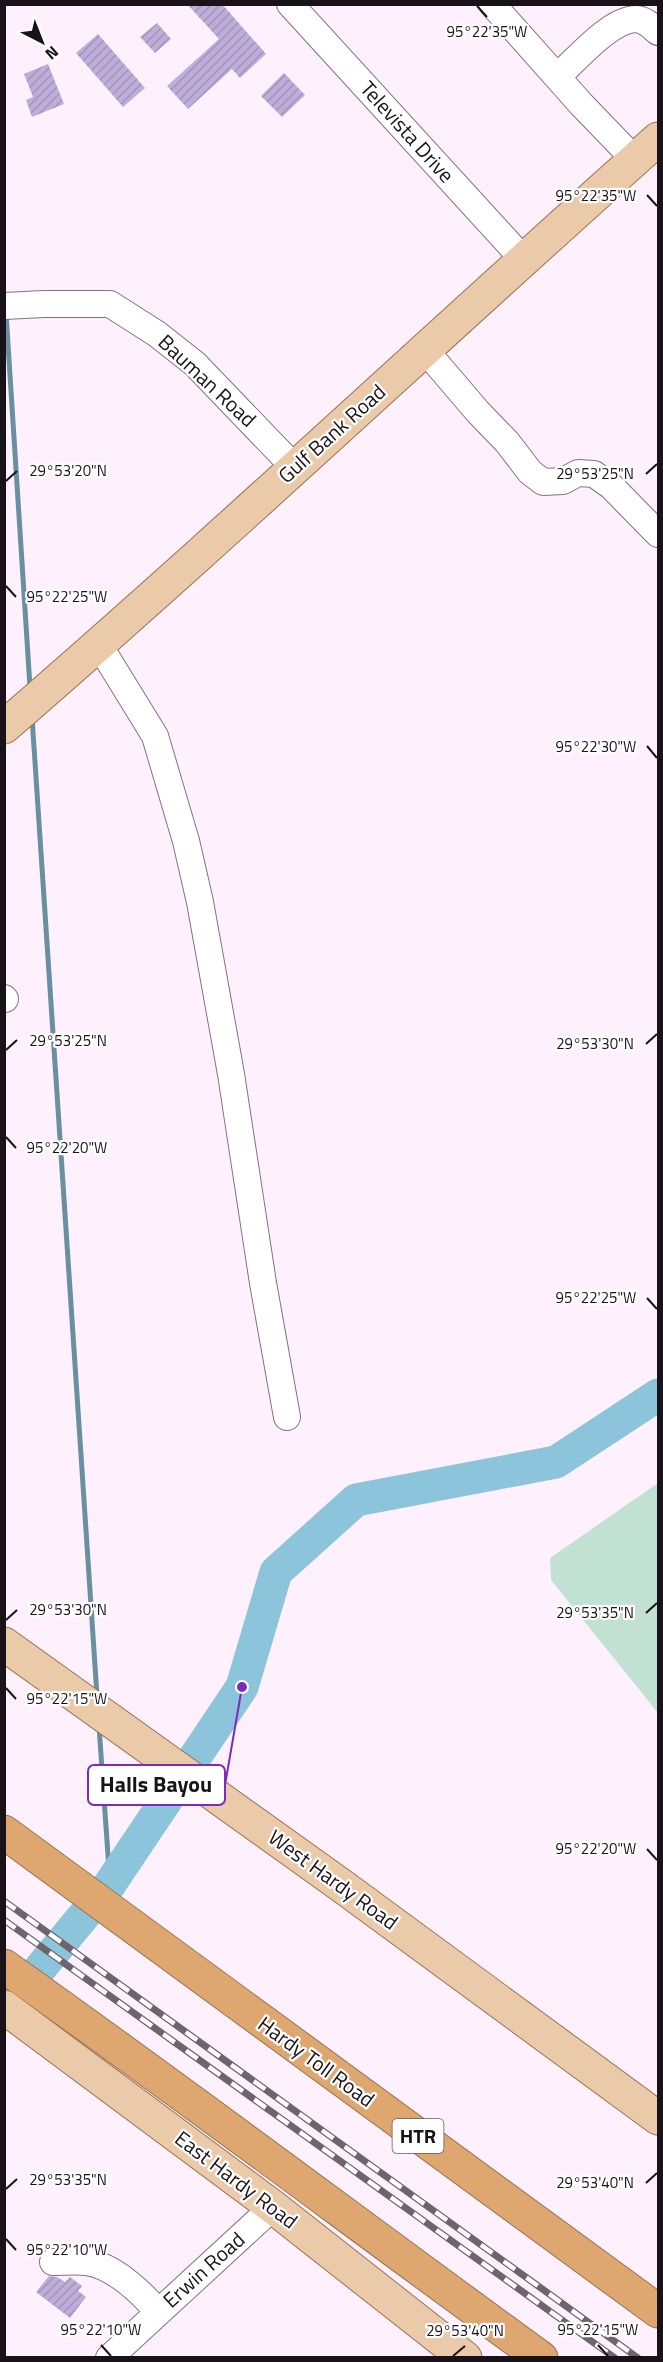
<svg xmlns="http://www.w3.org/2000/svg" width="663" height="2362" font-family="'Titillium Web',sans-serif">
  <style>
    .grass { fill: #c1e2d2 }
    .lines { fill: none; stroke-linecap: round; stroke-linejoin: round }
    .stream { stroke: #6a8fa1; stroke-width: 5 }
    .river { stroke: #8cc5db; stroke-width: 33 }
    .building { fill: url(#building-hatch) }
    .minor-casing { stroke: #847184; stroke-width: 28 }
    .major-casing { stroke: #997352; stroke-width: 35 }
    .highway-casing { stroke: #997352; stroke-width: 35 }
    .minor { stroke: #fff; stroke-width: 26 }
    .major { stroke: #ebcaa9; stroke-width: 33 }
    .highway { stroke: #dea770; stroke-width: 33 }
    .rail-casing { stroke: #6d646d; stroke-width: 7 }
    .rail { stroke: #fff; stroke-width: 4.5; stroke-dasharray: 14; stroke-linecap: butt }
    .ticks { fill: none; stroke: #191219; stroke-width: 2 }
    .labels { text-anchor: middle; stroke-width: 4.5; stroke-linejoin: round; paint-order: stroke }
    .shield { fill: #fff; stroke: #5e595e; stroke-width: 1.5 }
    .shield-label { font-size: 20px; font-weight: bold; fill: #191219 }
    .street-label { font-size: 21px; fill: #191219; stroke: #fff }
    .ticks-label { font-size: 15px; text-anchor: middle; fill: #191219; stroke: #fff; stroke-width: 4.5; stroke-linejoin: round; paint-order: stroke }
    .leader { fill: none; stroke: #7b2cbf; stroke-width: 2 }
    .callout-dot { fill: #7b2cbf; stroke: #fff; stroke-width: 2 }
    .callout { fill: #fff; stroke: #7b2cbf; stroke-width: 2 }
    .callout-label { font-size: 22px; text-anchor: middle; font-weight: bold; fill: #191219 }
  </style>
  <defs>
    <pattern id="building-hatch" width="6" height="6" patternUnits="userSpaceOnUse" patternTransform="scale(1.5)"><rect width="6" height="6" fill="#beacd9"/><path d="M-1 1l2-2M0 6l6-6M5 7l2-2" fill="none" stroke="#a393ba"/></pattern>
  </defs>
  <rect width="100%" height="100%" fill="#fef1fd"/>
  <path class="grass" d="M658 1483V1713L551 1580 550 1558Z"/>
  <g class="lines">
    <path class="stream" d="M6 313 30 687
      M32 717 97 1696
      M99 1726 110 1884"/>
    <path class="river" d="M4 2012 110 1884 242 1687 276 1572 356 1500 556 1462 658 1395"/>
  </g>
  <path class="building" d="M187 4H222L266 54 240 78 232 69 188 109 167 86 219 39Z
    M157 23 171 39 155 53 140 37Z
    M98 34 145 88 123 107 76 53Z
    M48 64 64 104 32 117 26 100 33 97 24 74Z
    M284 73 305 95 282 117 261 96Z
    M49 2276 57 2277 65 2282 70 2277 82 2286 78 2291 86 2297 70 2318 36 2292Z"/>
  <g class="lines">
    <g class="minor-casing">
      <path id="minor" d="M290 4 523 259
        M492 4 581 104 635 160
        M557 77C576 60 610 20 635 19 645 19 651 26 658 32
        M4 306 44 304H110L157 334 195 364 294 467
        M425 350 478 412 507 442 530 472 543 482 563 481 578 473 594 474 611 486 658 534
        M99 645 155 736 186 841 200 902 231 1074 263 1283 287 1417
        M4 998 5 999
        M53 2262C64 2262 76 2261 86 2262 113 2265 142 2293 158 2312
        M109 2358 273 2207"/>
    </g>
    <g class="major-casing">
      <path id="major" d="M4 727C226 535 439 334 658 139
        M4 1644 342 1886 658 2118
        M4 2007 273 2207 465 2358"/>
    </g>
    <g class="highway-casing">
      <path id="highway" d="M4 1832 658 2311
        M4 1966C185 2094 362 2228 541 2358"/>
    </g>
    <use href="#minor" class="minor"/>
    <use href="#major" class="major"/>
    <use href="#highway" class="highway"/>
    <g class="rail-casing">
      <path id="rail" d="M4 1901 638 2358
        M4 1920 615 2358"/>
    </g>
    <use href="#rail" class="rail"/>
  </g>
  <path class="ticks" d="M477 6 487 17M647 195 657 206M646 474 657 464M6 481 17 471M6 586 16 597M647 746 657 758M646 1044 657 1034M6 1050 17 1040M6 1137 16 1148M647 1298 657 1309M646 1613 657 1603M6 1620 17 1610M6 1688 16 1699M647 1849 657 1860M646 2183 657 2173M6 2189 17 2179M6 2239 16 2250M101 2345 111 2356M598 2345 608 2356M453 2356 465 2346"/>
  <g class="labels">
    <rect class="shield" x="392.5" y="2119" width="51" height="34" rx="4.5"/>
    <g class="shield-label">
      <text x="418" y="2143">HTR</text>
    </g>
    <g class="street-label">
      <text transform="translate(407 132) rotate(48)" y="7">Televista Drive</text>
      <text transform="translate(207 381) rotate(43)" y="7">Bauman Road</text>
      <text transform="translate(332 434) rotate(-42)" y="7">Gulf Bank Road</text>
      <text transform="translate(333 1880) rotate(36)" y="7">West Hardy Road</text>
      <text transform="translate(316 2062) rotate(36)" y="7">Hardy Toll Road</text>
      <text transform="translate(236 2180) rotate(37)" y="7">East Hardy Road</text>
      <text transform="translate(204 2270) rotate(-42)" y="7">Erwin Road</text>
    </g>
  </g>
  <g class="ticks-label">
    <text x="487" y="37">95°22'35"W</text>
    <text x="596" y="201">95°22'35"W</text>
    <text x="68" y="476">29°53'20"N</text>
    <text x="595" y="479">29°53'25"N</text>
    <text x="67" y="602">95°22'25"W</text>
    <text x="596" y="752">95°22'30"W</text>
    <text x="68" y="1046">29°53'25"N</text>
    <text x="595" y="1049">29°53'30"N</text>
    <text x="67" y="1153">95°22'20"W</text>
    <text x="596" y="1303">95°22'25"W</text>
    <text x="68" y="1615">29°53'30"N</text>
    <text x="595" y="1618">29°53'35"N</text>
    <text x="67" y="1704">95°22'15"W</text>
    <text x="596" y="1854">95°22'20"W</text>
    <text x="68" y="2185">29°53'35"N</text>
    <text x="595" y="2188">29°53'40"N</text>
    <text x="67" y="2255">95°22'10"W</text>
    <text x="101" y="2335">95°22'10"W</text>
    <text x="598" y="2335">95°22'15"W</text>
    <text x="465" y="2336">29°53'40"N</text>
  </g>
  <path class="leader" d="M242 1687L225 1785"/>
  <circle class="callout-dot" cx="242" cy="1687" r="6"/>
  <rect class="callout" x="88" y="1765" width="137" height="40" rx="6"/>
  <g class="callout-label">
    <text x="156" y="1792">Halls Bayou</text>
  </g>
  <rect width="663" height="2362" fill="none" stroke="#191219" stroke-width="12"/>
  <g transform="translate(42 42) rotate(138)" stroke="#ffffff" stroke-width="4.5" paint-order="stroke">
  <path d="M0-4.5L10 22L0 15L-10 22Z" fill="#191219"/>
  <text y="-9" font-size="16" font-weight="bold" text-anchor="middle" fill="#191219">N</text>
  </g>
</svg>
